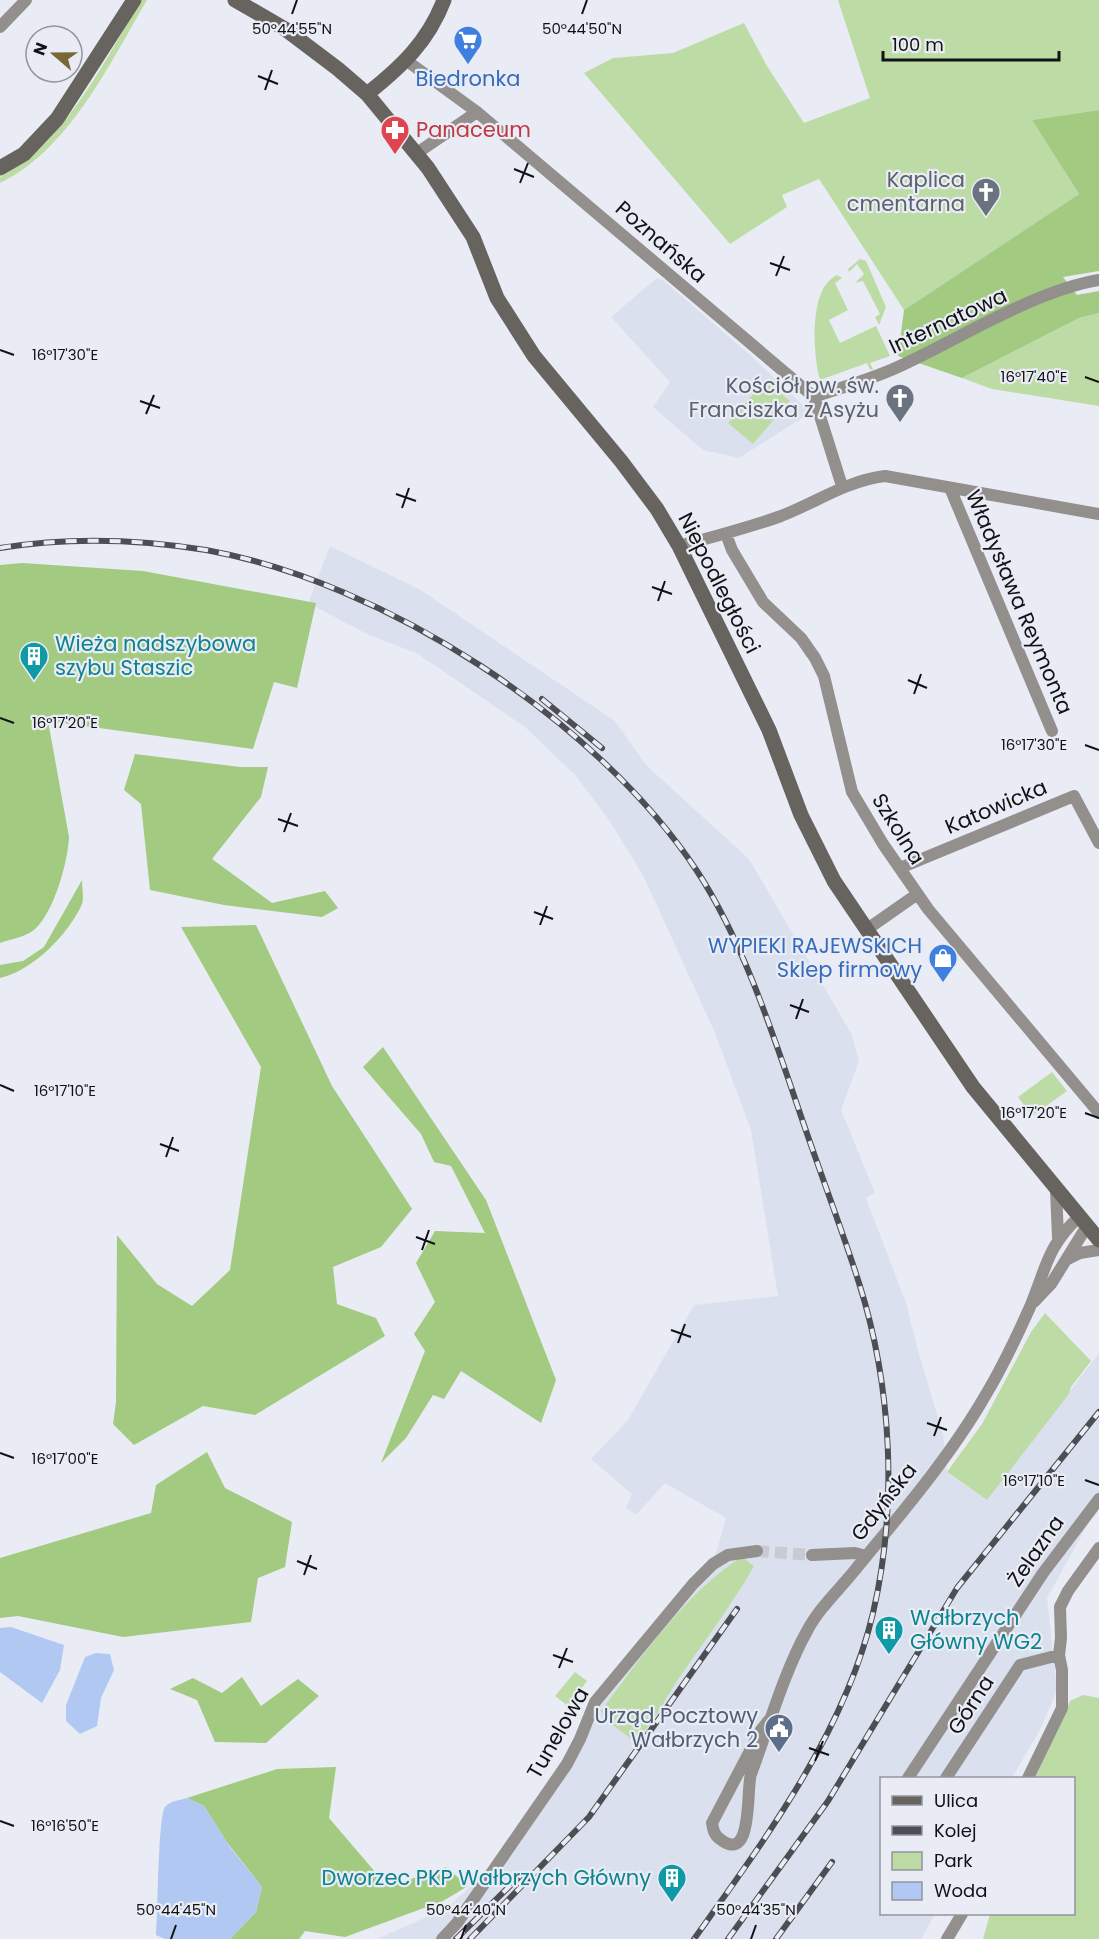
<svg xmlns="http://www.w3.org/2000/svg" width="1099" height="1939" font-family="Poppins,sans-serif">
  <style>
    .built { fill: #dbe0ef }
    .green { fill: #bddca5 }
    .forest { fill: #a2ca81 }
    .water { fill: #b1c9f2 }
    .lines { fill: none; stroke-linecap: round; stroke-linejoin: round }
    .minor-tunnel { stroke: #c9cbd3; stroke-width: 12; stroke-dasharray: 12 6; stroke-linecap: butt }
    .minor { stroke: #928f8c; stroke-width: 12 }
    .secondary { stroke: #67645f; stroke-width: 15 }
    .rail-casing { stroke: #4d4e53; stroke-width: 6 }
    .rail { stroke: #e9ecf4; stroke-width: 4; stroke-dasharray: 11; stroke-linecap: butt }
    .ticks { fill: none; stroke: #111215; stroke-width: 2 }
    .labels { text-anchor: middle; stroke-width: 4.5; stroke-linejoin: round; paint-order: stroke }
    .shop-label { font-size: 21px; fill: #366cbe; stroke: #e9ecf4 }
    .health-label { font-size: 21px; fill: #be3a42; stroke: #e9ecf4; text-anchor: start }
    .worship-label { font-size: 21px; fill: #5b616d; stroke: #e9ecf4; text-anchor: end }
    .street-label { font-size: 21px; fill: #111215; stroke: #e9ecf4 }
    .culture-label { font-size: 21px; fill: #0d838f; stroke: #e9ecf4; text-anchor: start }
    .service-label { font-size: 21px; fill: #4e5e75; stroke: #e9ecf4; text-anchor: end }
    .ticks-label { font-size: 15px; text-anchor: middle; fill: #111215; stroke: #e9ecf4; stroke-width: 4.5; stroke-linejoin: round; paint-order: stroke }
  </style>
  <rect width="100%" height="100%" fill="#e9ecf4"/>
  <path class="built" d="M657 278 663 280 750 355 807 409V415L739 458 703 450 653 407 670 382 611 317Z
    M330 546 419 589 615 721 647 766 749 859 851 1033 859 1061 841 1110 875 1193 866 1198 906 1303 918 1351 943 1434 947 1473 987 1500 1099 1353V1504L1047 1598 1057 1690 1041 1728 1012 1778H882V1914H935L921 1939H377L447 1908 486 1872 595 1721 600 1704 702 1582 717 1550 726 1518 665 1483 636 1515 626 1508 632 1494 591 1459 628 1420 694 1305 778 1296 751 1130 715 1033 644 877 607 817 575 775 525 727 418 654 365 633 308 603Z"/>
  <path class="green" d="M142 0H147C110 63 69 150 0 183V177C68 140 102 63 142 0Z
    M838 0H1099V110L1032 120 1079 194 904 310 819 179 782 195 787 207 730 244 584 73 613 58 673 53 744 23 767 66 804 123 870 98Z
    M860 259 866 261 886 307 879 325 875 317 880 314 863 281 855 283 864 274 857 264 849 272 848 269Z
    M837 275 842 278 835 283 848 310 829 320 840 343 876 326 890 356 870 363 873 369 870 370 867 363 820 380C813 355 808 288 837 275Z
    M1099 313V406L992 389 962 378 1079 318Z
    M765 380 790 401 753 444 728 423Z
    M1052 1072 1067 1091 1032 1116 1018 1097Z
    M1045 1313 1091 1361 1071 1387 1069 1394 987 1500 947 1472 982 1424 1031 1332Z
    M742 1557 754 1566C732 1605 705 1640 679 1678 664 1700 655 1723 634 1741L607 1721 601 1711C639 1660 688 1590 742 1557Z
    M575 1672 587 1681 568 1706 555 1696Z
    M1083 1695 1099 1698V1939H983L990 1914H1074V1778H1035L1070 1701Z"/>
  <path class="forest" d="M1099 110V271L1063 277 1077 295 1099 291V313L1079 318 962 378 898 356 904 310 1079 194 1032 120Z
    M22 563 143 571 316 603 297 688 274 682 253 749 48 721 69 837C68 862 54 912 35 929 26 937 11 939 0 943V565Z
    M135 754 240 767H268L261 797 212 859 272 903 325 891 338 908 322 917 224 905 150 890 141 804 124 790Z
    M82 880C82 887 84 898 82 904 69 934 32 971 0 978V965L23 961 44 947Z
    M256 925 332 1086 412 1209 381 1247 333 1267 337 1304 376 1318 385 1336 255 1415 203 1406 134 1445 113 1424 116 1402 117 1235 157 1284 192 1306 230 1270 261 1067 181 927Z
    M383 1047 486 1200 556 1380 541 1423 461 1371 444 1399 433 1395 406 1438 381 1463 425 1351 414 1334 435 1302 416 1263 435 1231 485 1233 451 1166 434 1162 421 1134 363 1067Z
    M207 1452 225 1488 292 1522 285 1567 258 1578 251 1622 123 1637 18 1616 0 1618V1558L151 1513 156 1485Z
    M242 1677 261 1706 298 1679 319 1696 266 1743 215 1742 197 1700 170 1689 193 1678 222 1693Z
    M336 1767 329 1818 388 1887 446 1867 468 1886 443 1901 345 1937 305 1931 299 1939H230L256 1912 262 1887 226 1841 204 1806 187 1798 277 1769Z"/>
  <path class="water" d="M11 1627 64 1645 60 1670 42 1703 0 1672V1628Z
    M96 1653 110 1654 114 1670 101 1698 97 1726 80 1734 66 1721V1705L85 1657Z
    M187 1798 204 1806 230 1847 262 1887 256 1912 230 1939H165L156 1935C158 1914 158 1816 165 1807 170 1801 180 1800 187 1798Z"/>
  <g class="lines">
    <path class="minor-tunnel" d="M757 1551 812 1555"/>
    <path class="minor" d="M0 27 26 0
      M407 61 477 112 814 397 842 486
      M417 153 477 112
      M814 397C842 387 873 379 900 366 961 338 1034 291 1099 280
      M950 488 1052 731
      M726 534 732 550 763 602 801 638 815 658 824 676 852 792 883 844 928 909 1099 1113
      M679 546C713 537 748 528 781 516 817 502 846 481 885 476L1099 514
      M900 868 1074 796 1099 843
      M866 930 916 895
      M1056 1190 1058 1237
      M1068 1259 1080 1253 1099 1250
      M1034 1302 1051 1284 1087 1226
      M812 1555 855 1553 866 1556
      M770 1719 761 1730 712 1823C713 1829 714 1835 720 1839 754 1866 746 1787 751 1774 768 1729 784 1672 807 1631 819 1608 839 1590 855 1570 899 1516 950 1457 985 1396 1002 1368 1017 1336 1030 1307 1046 1269 1047 1246 1079 1217
      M908 1778 1043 1573 1099 1499
      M946 1778 1020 1665 1059 1655
      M1028 1778 1062 1708V1670L1059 1655 1061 1638 1060 1607 1068 1591 1099 1548
      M442 1939 457 1923 567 1764 580 1739 595 1702 693 1584 713 1564 728 1555 757 1551
      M947 1939 962 1914"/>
    <path class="secondary" d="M235 0 285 29 338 69 367 94 428 168 473 237 497 298 534 356 621 461 657 509 679 546 769 730 801 815 834 881 973 1087 1099 1240
      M367 94C401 67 428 42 444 0
      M0 168 24 154 57 119 134 0"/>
    <g class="rail-casing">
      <path id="rail" d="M0 548C68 537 138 539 206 550 384 582 597 720 697 871 752 955 783 1068 817 1162 831 1202 846 1242 859 1283 892 1387 898 1506 873 1613 845 1732 764 1841 694 1939
        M542 699 602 748
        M456 1939 521 1875
        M470 1939 589 1817 737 1609
        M728 1939 828 1801 957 1588 1099 1412
        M776 1939 832 1862"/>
    </g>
    <use href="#rail" class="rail"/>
  </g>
  <path class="ticks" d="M292 14 297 0M582 14 587 0M258 76 278 84M265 90 272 70M514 169 534 177M520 183 528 163M770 263 790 270M776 276 784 256M0 350 14 355M1085 377 1099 382M140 401 160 408M146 414 154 395M396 494 416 501M402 508 409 488M652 587 672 594M658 601 665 581M908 680 927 688M914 694 921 674M0 718 14 723M1085 745 1099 750M278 819 298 826M284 832 291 813M534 912 553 919M540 925 547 906M790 1005 809 1012M796 1019 803 999M0 1085 14 1091M1085 1113 1099 1118M160 1144 179 1151M166 1157 173 1137M416 1237 435 1244M422 1250 429 1230M671 1330 691 1337M678 1343 685 1324M927 1423 947 1430M934 1436 941 1417M0 1453 14 1458M1085 1480 1099 1485M297 1561 317 1569M304 1575 311 1555M553 1655 573 1662M559 1668 567 1648M809 1748 829 1755M815 1761 823 1741M0 1821 14 1826M171 1939 176 1925M461 1939 466 1925M751 1939 756 1925"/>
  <defs>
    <g id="supermarket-pin" transform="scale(1.5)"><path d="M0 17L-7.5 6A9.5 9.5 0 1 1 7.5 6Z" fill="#3f7fe0" stroke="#e9ecf4"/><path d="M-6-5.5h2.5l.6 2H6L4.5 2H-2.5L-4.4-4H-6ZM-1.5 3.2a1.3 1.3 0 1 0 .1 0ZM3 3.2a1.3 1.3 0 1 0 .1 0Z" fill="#fff"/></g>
    <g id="pharmacy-pin" transform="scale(1.5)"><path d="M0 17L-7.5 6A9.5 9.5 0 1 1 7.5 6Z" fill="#e0444e" stroke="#e9ecf4"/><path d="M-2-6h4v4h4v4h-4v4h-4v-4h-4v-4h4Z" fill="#fff"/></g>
    <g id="church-pin" transform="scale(1.5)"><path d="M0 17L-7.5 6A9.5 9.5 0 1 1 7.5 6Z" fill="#6b7280" stroke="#e9ecf4"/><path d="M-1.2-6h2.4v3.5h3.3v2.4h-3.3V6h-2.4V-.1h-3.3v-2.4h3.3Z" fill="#fff"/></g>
    <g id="building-pin" transform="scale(1.5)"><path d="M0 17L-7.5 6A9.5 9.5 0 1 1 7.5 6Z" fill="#0f9aa8" stroke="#e9ecf4"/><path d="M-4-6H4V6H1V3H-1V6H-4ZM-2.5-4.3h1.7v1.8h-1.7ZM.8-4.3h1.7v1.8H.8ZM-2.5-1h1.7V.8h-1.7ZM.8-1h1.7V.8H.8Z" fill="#fff"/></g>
    <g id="shop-pin" transform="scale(1.5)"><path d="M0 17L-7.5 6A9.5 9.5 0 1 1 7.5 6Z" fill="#3f7fe0" stroke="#e9ecf4"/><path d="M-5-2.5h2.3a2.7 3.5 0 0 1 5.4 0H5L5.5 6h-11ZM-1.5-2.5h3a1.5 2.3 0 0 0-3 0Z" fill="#fff"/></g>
    <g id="civic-pin" transform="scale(1.5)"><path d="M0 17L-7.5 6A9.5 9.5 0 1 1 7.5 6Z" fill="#5c6f8a" stroke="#e9ecf4"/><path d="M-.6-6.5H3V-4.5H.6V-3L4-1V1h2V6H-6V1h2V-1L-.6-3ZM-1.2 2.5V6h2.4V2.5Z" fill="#fff"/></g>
  </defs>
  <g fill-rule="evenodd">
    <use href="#supermarket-pin" x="468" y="40"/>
    <use href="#pharmacy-pin" x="395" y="130"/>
    <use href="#church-pin" x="986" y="192"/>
    <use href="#church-pin" x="900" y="398"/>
    <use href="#building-pin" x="34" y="656"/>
    <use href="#shop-pin" x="943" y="958"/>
    <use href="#building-pin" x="889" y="1630"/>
    <use href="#civic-pin" x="779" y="1728"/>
    <use href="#building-pin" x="672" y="1878"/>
  </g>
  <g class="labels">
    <g class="shop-label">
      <text x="468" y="86">Biedronka</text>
      <text x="922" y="953" text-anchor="end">WYPIEKI RAJEWSKICH<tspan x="922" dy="24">Sklep firmowy</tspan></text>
    </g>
    <g class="health-label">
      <text x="416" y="137">Panaceum</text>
    </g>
    <g class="worship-label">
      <text x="965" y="187">Kaplica<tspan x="965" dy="24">cmentarna</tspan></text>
      <text x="879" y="393">Kościół pw. św.<tspan x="879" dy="24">Franciszka z Asyżu</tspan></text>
    </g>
    <g class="street-label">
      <text transform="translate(661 242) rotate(41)" y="7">Poznańska</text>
      <text transform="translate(948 321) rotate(-25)" y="7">Internatowa</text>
      <text transform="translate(719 583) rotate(63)" y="7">Niepodległości</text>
      <text transform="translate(1019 602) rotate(67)" y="7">Władysława Reymonta</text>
      <text transform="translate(996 807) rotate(-23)" y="7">Katowicka</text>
      <text transform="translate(898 829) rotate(58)" y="7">Szkolna</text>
      <text transform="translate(884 1502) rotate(-52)" y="7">Gdyńska</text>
      <text transform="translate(1036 1551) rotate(-55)" y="7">Żelazna</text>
      <text transform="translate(971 1705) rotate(-57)" y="7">Górna</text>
      <text transform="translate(558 1733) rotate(-60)" y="7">Tunelowa</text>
    </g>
    <g class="culture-label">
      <text x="55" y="651">Wieża nadszybowa<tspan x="55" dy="24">szybu Staszic</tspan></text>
      <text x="910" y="1625">Wałbrzych<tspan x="910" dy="24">Główny WG2</tspan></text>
      <text x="651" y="1885" text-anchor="end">Dworzec PKP Wałbrzych Główny</text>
    </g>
    <g class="service-label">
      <text x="758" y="1723">Urząd Pocztowy<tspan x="758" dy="24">Wałbrzych 2</tspan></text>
    </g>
  </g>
  <g class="ticks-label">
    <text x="292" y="34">50°44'55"N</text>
    <text x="582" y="34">50°44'50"N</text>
    <text x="65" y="360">16°17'30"E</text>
    <text x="1034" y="382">16°17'40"E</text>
    <text x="65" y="728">16°17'20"E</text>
    <text x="1034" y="750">16°17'30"E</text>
    <text x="65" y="1096">16°17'10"E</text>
    <text x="1034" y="1118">16°17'20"E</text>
    <text x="65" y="1464">16°17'00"E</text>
    <text x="1034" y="1486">16°17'10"E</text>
    <text x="65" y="1831">16°16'50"E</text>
    <text x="176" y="1915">50°44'45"N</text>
    <text x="466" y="1915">50°44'40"N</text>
    <text x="756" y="1915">50°44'35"N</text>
  </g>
  <rect x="880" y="1777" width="195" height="138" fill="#e9ecf4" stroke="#93959b" stroke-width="1.5"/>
  <rect x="892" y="1796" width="30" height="9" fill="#67645f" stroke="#93959b" stroke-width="1.5"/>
  <text x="934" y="1807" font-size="18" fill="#111215">Ulica</text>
  <rect x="892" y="1826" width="30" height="9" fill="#4d4e53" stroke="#93959b" stroke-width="1.5"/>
  <text x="934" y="1837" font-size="18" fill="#111215">Kolej</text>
  <rect x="892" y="1852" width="30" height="18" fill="#bddca5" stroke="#93959b" stroke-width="1.5"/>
  <text x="934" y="1867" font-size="18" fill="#111215">Park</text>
  <rect x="892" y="1882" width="30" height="18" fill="#b1c9f2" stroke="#93959b" stroke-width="1.5"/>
  <text x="934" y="1897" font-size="18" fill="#111215">Woda</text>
  <g transform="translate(54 54) rotate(290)"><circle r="28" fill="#e9ecf4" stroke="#93959b" stroke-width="1.5"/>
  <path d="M0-4.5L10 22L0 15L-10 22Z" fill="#796836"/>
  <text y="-9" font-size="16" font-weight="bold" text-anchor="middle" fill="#111215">N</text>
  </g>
  <path d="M883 51v9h176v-9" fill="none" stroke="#111215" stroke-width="3"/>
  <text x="892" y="51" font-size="18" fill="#111215" stroke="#e9ecf4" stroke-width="4.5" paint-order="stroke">100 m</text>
</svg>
